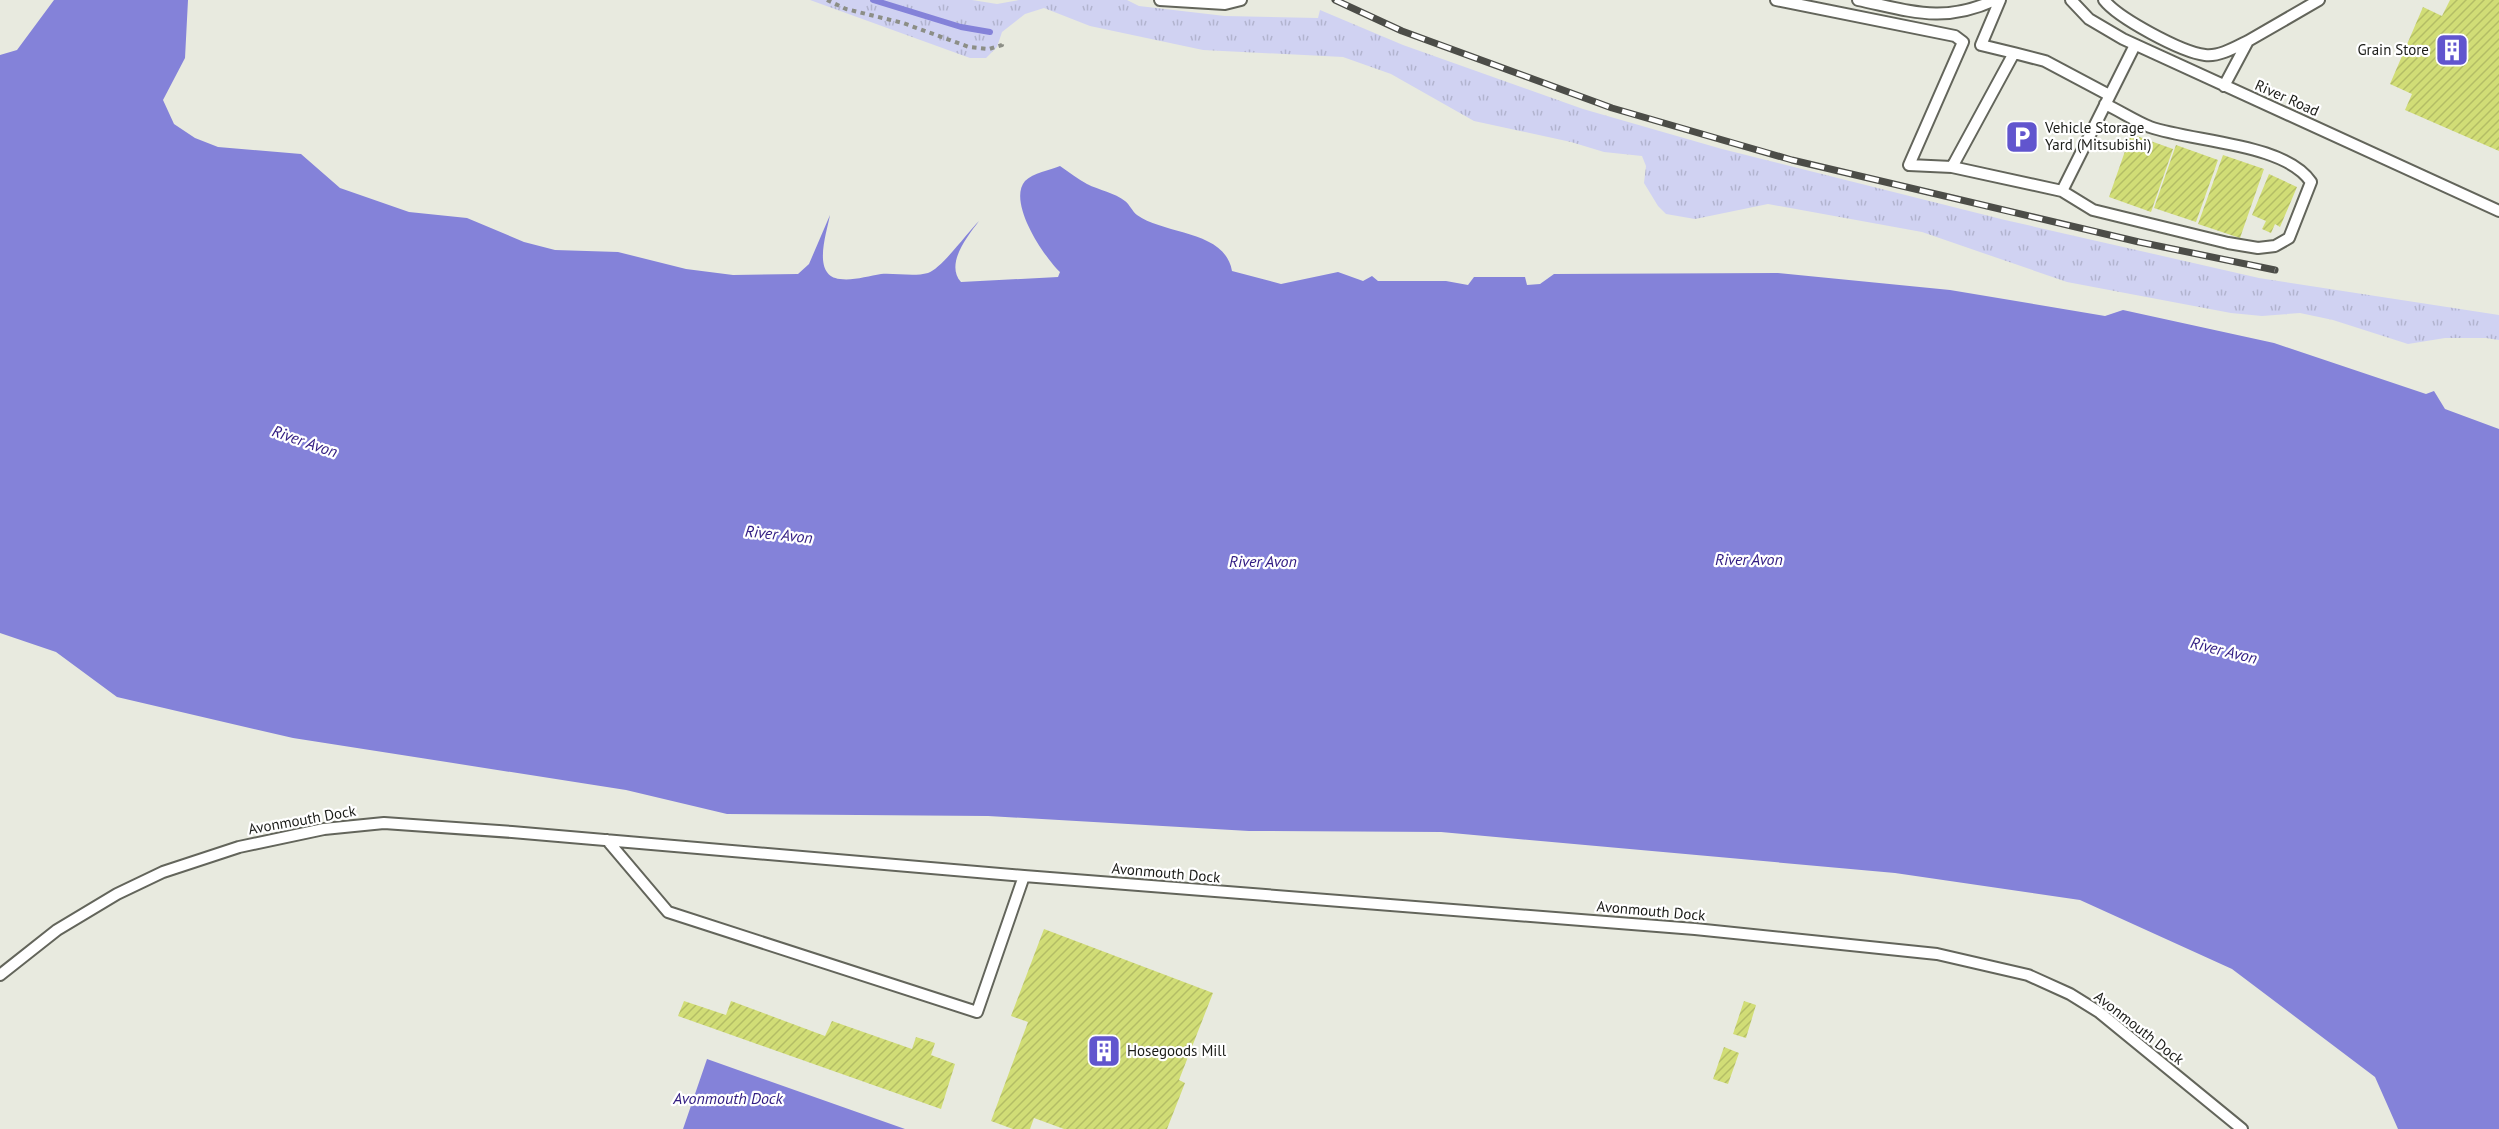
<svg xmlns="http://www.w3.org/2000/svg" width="2499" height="1129" font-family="'PT Sans',sans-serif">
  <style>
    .grass { fill: url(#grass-tufts) }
    .water { fill: #8482d9 }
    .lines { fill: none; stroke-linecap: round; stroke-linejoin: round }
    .stream { stroke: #8482d9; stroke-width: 6 }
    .building { fill: url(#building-hatch) }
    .lane-casing { stroke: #63655b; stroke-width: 14 }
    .path { stroke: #8c8e86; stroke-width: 4; stroke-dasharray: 4.5 4.5; stroke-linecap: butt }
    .lane { stroke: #fff; stroke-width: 10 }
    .rail-casing { stroke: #4c4d48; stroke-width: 7 }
    .rail { stroke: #fff; stroke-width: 4.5; stroke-dasharray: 14; stroke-linecap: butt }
    .labels { text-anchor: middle; stroke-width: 4.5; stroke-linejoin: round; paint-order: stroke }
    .poi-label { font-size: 15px; fill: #1b1c18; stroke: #fff; text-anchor: start }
    .street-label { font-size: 15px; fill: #1b1c18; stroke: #fff }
    .water-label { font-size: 16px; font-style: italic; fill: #311c82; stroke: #fff }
  </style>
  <defs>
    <pattern id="grass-tufts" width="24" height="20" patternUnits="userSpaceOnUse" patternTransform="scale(1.5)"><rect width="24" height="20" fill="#d0d2f2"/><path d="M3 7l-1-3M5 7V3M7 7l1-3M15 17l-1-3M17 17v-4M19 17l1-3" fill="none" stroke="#b2b4cf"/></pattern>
    <pattern id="building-hatch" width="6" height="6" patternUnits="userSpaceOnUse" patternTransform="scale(1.5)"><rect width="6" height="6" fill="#d1dd76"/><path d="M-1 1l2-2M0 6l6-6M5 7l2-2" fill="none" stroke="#b3bd65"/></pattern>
  </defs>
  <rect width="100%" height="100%" fill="#e8eadf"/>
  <path class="grass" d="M810 0H972L997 4 1019 0H1127L1139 6 1225 16 1318 18 1320 10 1403 45 1583 109 1722 149 2005 220 2259 278 2499 315V340L2486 338H2445L2408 344 2333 320 2300 313 2262 316 2231 313 2067 282 1922 232 1768 204 1695 219 1666 214 1658 206 1644 183 1646 166 1642 156 1604 152 1571 142 1474 121 1391 74 1343 57 1203 50 1090 26 1044 8 1025 14 1002 32 997 47 986 58H970Z"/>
  <path class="water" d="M54 0H188L185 58 163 100 174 124 195 138 218 147 301 154 340 188 409 212 467 218 524 242 555 250 618 252 686 269 733 275 798 274 809 264 830 215C827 232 811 276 840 279 852 281 869 276 881 274 896 273 914 277 928 273 941 269 967 233 979 221 967 237 945 264 961 282L1058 277 1060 272C1044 257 1007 202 1025 181 1033 173 1050 170 1060 166 1069 172 1078 179 1087 184 1099 190 1115 193 1125 201 1130 205 1132 211 1137 215 1165 235 1225 230 1232 271L1281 284 1338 272 1363 281 1372 276 1378 281H1446L1468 285 1474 277H1525L1527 285 1540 284 1554 274 1778 273 1950 290 2105 316 2123 310 2274 343 2426 394 2434 391 2445 409 2499 429V1129H2398L2375 1077 2232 969 2080 900 1895 873 1441 832 1249 831 988 816 727 814 626 790 293 738 117 697 56 652 0 633V55L17 50Z
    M707 1059 905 1129H683Z"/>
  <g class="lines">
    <path class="stream" d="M873 0 961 27 990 32"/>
  </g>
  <path class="building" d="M2450 0H2499V151L2405 110 2412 94 2390 84 2423 7 2442 16Z
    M2131 134 2173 149 2151 212 2109 197Z
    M2176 145 2218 160 2196 222 2154 208Z
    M2223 155 2264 169 2240 238 2198 224Z
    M2269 174 2297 187 2280 227 2275 224 2271 233 2262 229 2266 221 2252 215Z
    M1044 929 1213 993 1179 1080 1185 1083 1167 1129H1064L1034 1118 1030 1129H1013L991 1121 1028 1022 1011 1016Z
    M684 1001 726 1015 731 1001 825 1036 832 1021 912 1049 916 1037 935 1043 931 1055 955 1064 941 1109 678 1016Z
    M1744 1001 1756 1005 1746 1038 1733 1034Z
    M1724 1047 1739 1053 1728 1084 1713 1079Z"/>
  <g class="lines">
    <g class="lane-casing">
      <path id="lane" d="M1160 0 1225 4 1241 0
        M1776 0 1955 36 1963 42 1909 165 1952 167 2062 191 2093 210 2228 243 2258 248 2275 246 2289 238 2311 182C2285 143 2193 142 2150 127 2135 121 2120 111 2105 104
        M1858 0C1911 11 1943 24 1995 0
        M2000 0 1981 45 2014 53
        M2071 0 2089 19 2123 39 2499 211
        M2104 0C2118 18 2181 52 2205 55 2219 57 2236 47 2248 41
        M2224 86 2248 41 2319 0
        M1952 167 2014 53 2045 61 2109 95
        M2062 191 2135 45
        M607 840 668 912 977 1012 1024 876
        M0 975 57 930 117 894 163 872 239 847 324 829 384 823 512 832 1024 876 1695 929 1937 954 2028 975 2070 994 2099 1012 2242 1129"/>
    </g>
    <path class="path" d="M827 0 846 9 903 23 969 47 989 49 1002 45 1003 40"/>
    <use href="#lane" class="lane"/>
    <g class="rail-casing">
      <path id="rail" d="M1335 0 1402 31 1612 108 1792 160 2139 242 2275 270"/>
    </g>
    <use href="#rail" class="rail"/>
  </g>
  <defs>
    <g id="building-square" transform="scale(1.725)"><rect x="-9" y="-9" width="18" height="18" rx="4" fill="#6155ce" stroke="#fff"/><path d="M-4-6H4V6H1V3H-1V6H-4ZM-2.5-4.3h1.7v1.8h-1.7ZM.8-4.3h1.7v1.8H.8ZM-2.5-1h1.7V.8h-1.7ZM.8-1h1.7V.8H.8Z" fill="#fff"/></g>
    <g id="parking-square" transform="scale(1.725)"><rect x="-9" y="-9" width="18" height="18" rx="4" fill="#6155ce" stroke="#fff"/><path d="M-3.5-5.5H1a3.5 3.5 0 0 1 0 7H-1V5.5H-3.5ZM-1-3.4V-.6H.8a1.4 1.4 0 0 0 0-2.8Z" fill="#fff"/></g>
  </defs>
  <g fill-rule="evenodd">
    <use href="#building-square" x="2452" y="50"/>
    <use href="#parking-square" x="2022" y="137"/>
    <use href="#building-square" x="1104" y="1051"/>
  </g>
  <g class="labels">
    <g class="poi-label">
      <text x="2429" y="55" text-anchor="end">Grain Store</text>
      <text x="2045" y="133">Vehicle Storage<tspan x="2045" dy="17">Yard (Mitsubishi)</tspan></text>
      <text x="1127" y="1056">Hosegoods Mill</text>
    </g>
    <g class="street-label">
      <text transform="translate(2287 98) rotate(24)" y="5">River Road</text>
      <text transform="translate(302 820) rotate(-10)" y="5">Avonmouth Dock</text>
      <text transform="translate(1166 873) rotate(5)" y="5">Avonmouth Dock</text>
      <text transform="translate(1651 911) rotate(5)" y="5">Avonmouth Dock</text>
      <text transform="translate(2139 1028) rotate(38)" y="5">Avonmouth Dock</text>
    </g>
    <g class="water-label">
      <text transform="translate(305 441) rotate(19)" y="6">River Avon</text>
      <text transform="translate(779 534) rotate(6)" y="6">River Avon</text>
      <text x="1749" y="565">River Avon</text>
      <text x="1263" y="567">River Avon</text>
      <text transform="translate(2224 650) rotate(14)" y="6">River Avon</text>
      <text x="728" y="1104">Avonmouth Dock</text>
    </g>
  </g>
</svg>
